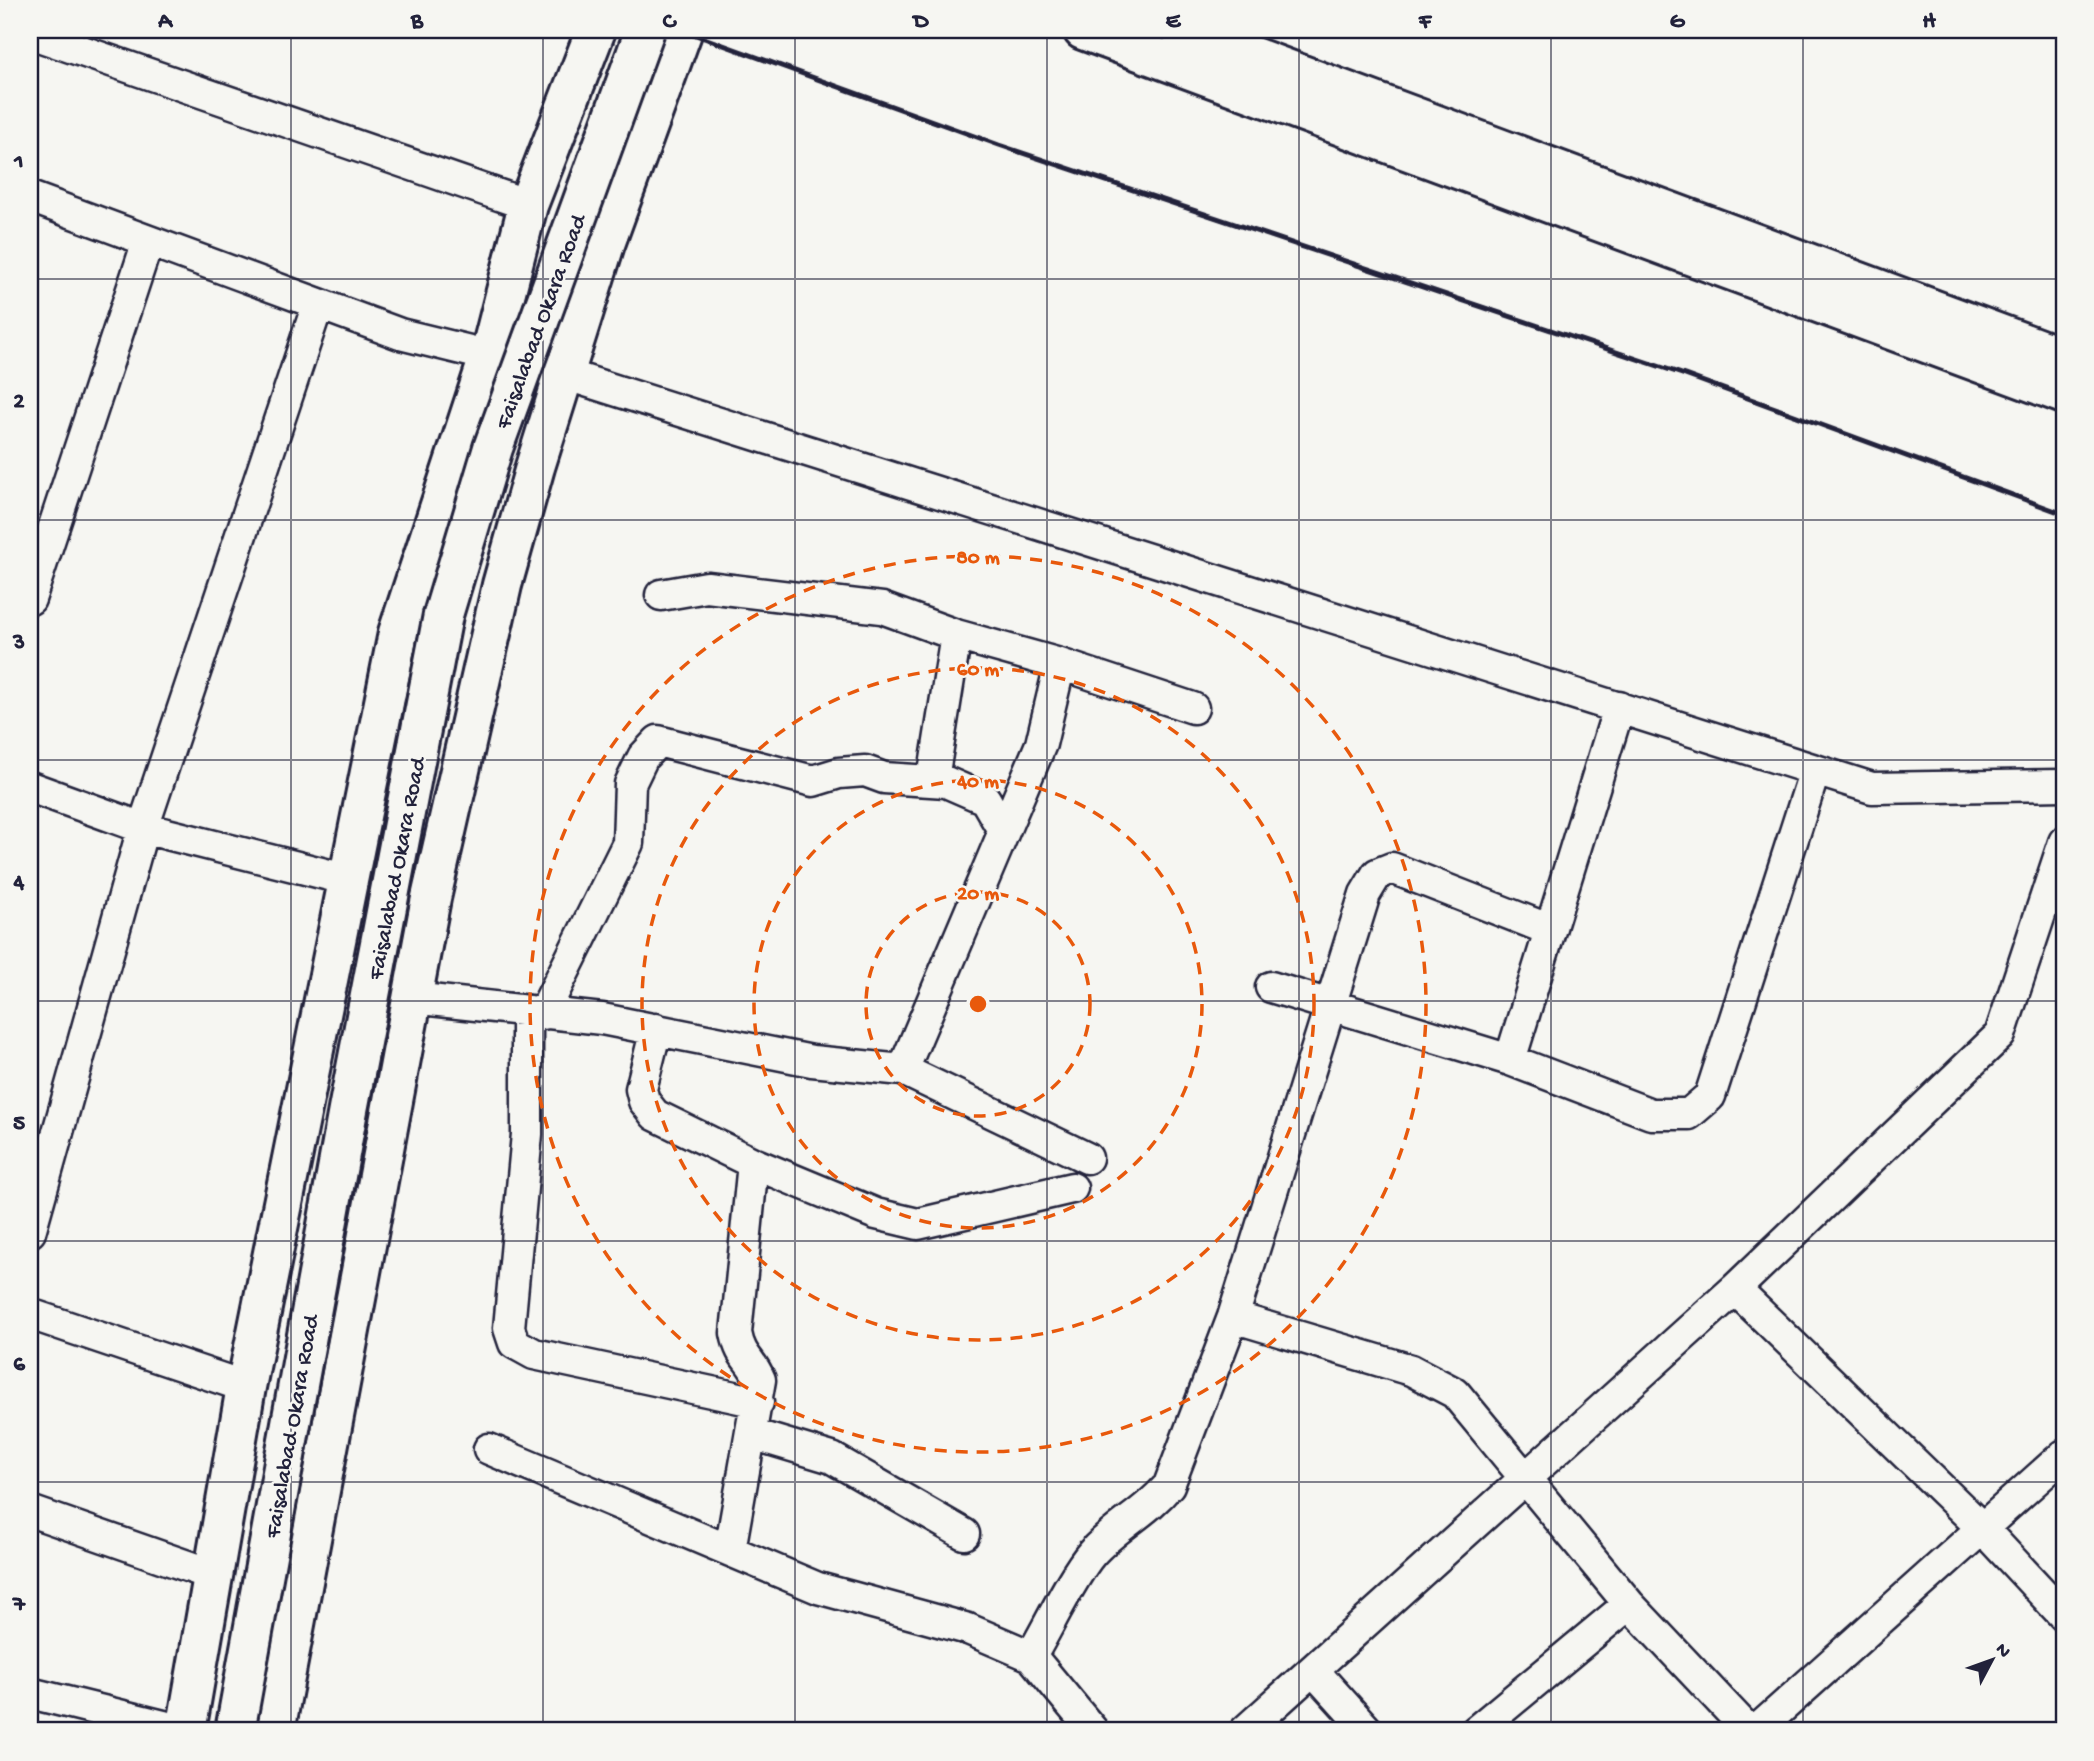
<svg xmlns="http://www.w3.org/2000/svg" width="2094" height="1761" font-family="'Gochi Hand',sans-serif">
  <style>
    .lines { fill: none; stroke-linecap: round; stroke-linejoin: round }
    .street-casing { stroke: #22223b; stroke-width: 35 }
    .secondary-casing { stroke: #22223b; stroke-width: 44 }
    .street { stroke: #f6f6f2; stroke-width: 30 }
    .secondary { stroke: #f6f6f2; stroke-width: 38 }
    .rail { stroke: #22223b; stroke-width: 5 }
    .primary-bridge-casing { stroke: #22223b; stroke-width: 44; stroke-linecap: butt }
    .primary-bridge { stroke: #f6f6f2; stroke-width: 38 }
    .grid { fill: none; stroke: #22223b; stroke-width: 2; stroke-opacity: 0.55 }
    .ring { fill: none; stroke: #e8590c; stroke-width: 3.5; stroke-dasharray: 12 9 }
    .labels { text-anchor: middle; stroke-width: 5; stroke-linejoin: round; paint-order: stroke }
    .street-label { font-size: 23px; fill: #22223b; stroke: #f6f6f2 }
    .centre { fill: #e8590c; stroke: #f6f6f2; stroke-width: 3.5 }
    .ring-label { font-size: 21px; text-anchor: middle; font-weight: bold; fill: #e8590c; stroke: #f6f6f2; stroke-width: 5; stroke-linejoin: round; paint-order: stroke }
    .neatline { fill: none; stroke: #22223b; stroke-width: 2.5 }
    .grid-label { font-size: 23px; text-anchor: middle; font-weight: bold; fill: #22223b }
  </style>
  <rect width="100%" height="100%" fill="#f6f6f2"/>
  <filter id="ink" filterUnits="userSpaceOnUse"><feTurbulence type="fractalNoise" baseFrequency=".0143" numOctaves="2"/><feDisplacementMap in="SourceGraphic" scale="14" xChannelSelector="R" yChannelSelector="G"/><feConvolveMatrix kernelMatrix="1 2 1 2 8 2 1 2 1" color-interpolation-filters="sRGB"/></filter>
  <g filter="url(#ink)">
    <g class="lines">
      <g class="street-casing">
        <path id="street" d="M30 33 528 205
          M30 197 400 334 564 374 1872 788 2064 785
          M661 595 707 587 882 608 956 635 1060 664 1193 708
          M30 599 148 241
          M933 779 956 635
          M30 787 143 828 349 880
          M1271 987 1510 1060 1651 1114H1689L1710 1096 1815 770
          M412 998 602 1019 812 1061 903 1070 1087 1158
          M527 1012V1134L509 1328 514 1343 534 1354 758 1402
          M543 1014 628 843 630 784 643 757 658 741 813 781 839 773 865 771 884 778 946 782 985 799 1003 830
          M656 1029 641 1089 644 1101 655 1115 753 1163 876 1214 918 1224 1072 1188
          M1510 1060 1619 707
          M903 1070 1041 744 1060 664
          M30 1232 143 828 318 304
          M1735 1289 1983 1529 2064 1616
          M30 1314 246 1387
          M1233 1317 1411 1370 1455 1393 1629 1604 1749 1731
          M752 1434 832 1458 964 1534
          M489 1449 818 1588 968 1629 1031 1656 1093 1731
          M30 1511 213 1575
          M730 1550 760 1380C751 1358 741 1359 736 1333L753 1163
          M1031 1656C1048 1628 1072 1576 1092 1553 1116 1526 1146 1513 1169 1485L1233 1317 1365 894 1377 874 1392 868 1550 930
          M1313 1670 1368 1731
          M30 1693 184 1731
          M1245 1731 1735 1289 2000 1035 2064 842
          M1476 1731 1629 1604
          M1756 1731 2064 1455"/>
      </g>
      <g class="secondary-casing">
        <path id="secondary" d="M1083 30 2064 394
          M1181 30 2064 358
          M186 1731 246 1387 398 633 490 354 528 205 596 30
          M275 1731 431 898 502 585 535 467 605 244 683 30"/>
      </g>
      <use href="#street" class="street"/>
      <use href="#secondary" class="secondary"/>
      <path class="rail" d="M682 30 999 145 1685 375 2064 514"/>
      <g class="primary-bridge-casing">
        <path id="primary-bridge" d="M235 1731 348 1110 443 615 493 448 645 30"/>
      </g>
      <use href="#primary-bridge" class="primary-bridge"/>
    </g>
  </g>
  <path class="grid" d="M291 30V1731M543 30V1731M795 30V1731M1047 30V1731M1299 30V1731M1551 30V1731M1803 30V1731M30 279H2064M30 520H2064M30 760H2064M30 1001H2064M30 1241H2064M30 1482H2064"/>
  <g class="ring">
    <circle cx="978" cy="1004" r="112"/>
    <circle cx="978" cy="1004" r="224"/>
    <circle cx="978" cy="1004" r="336"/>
    <circle cx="978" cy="1004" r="448"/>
  </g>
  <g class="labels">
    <g class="street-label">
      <text transform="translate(539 321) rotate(-70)" y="8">Faisalabad Okara Road</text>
      <text transform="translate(395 868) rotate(-79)" y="8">Faisalabad Okara Road</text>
      <text transform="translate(290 1426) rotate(-80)" y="8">Faisalabad Okara Road</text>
    </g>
  </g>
  <circle cx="978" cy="1004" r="10" class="centre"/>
  <g class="ring-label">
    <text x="978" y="563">80 m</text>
    <text x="978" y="675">60 m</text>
    <text x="978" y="787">40 m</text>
    <text x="978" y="899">20 m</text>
  </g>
  <rect width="2094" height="1761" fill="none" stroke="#f6f6f2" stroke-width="77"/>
  <g transform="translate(1992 1660) rotate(49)" stroke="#f6f6f2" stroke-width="5" paint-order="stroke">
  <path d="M0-5L12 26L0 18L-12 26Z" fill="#22223b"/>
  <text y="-10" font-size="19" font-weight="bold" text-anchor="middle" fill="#22223b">N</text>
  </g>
  <rect x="38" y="38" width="2018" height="1684" class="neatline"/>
  <g class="grid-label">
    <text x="165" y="27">A</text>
    <text x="417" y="27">B</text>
    <text x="669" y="27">C</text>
    <text x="921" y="27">D</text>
    <text x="1173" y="27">E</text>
    <text x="1425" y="27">F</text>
    <text x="1677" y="27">G</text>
    <text x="1929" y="27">H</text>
    <text x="19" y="167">1</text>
    <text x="19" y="407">2</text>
    <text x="19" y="648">3</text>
    <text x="19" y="888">4</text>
    <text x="19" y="1129">5</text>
    <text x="19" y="1370">6</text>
    <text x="19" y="1610">7</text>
  </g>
</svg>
